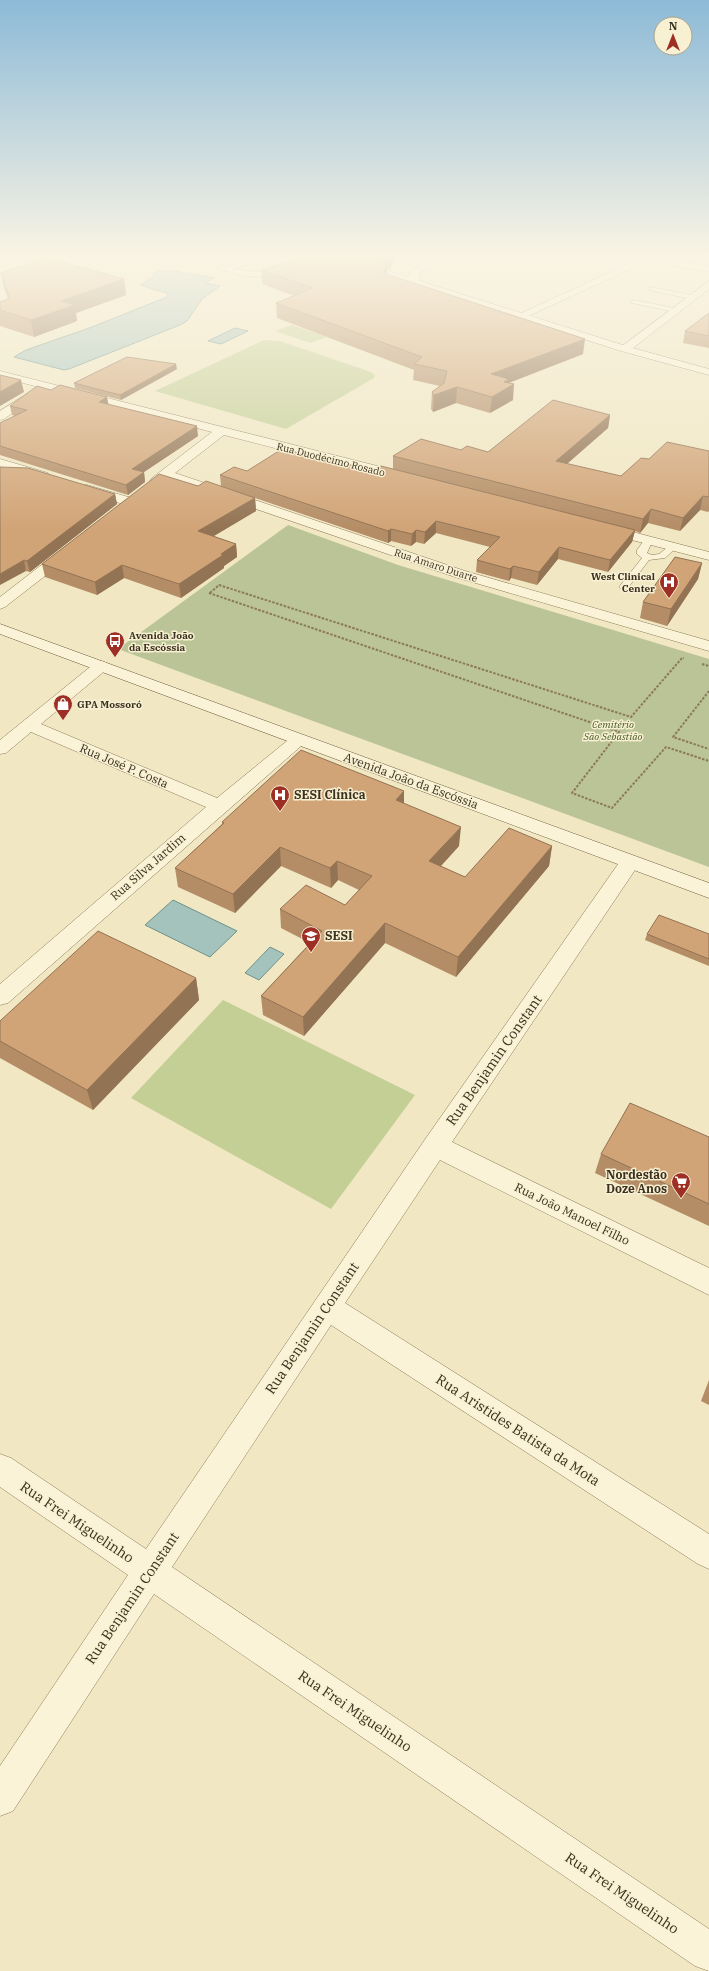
<svg xmlns="http://www.w3.org/2000/svg" width="709" height="1971" font-family="'IBM Plex Serif',serif">
  <style>
    .green { fill: #c4cf96 }
    .cemetery { fill: #bac496 }
    .water { fill: #a5c3bd; stroke: #6b928c }
    .lines { fill: none; stroke-linecap: round; stroke-linejoin: round }
    .service-casing { stroke: #8c7959; stroke-width: 1 }
    .minor-casing { stroke: #8c7959; stroke-width: 1 }
    .tertiary-casing { stroke: #8c7959; stroke-width: 1 }
    .secondary-casing { stroke: #6e593c; stroke-width: 1 }
    .path { stroke: #8c7959; stroke-width: 2; stroke-dasharray: 2.5 1.5; stroke-linecap: butt }
    .service { fill: #fbf3d7; fill-rule: evenodd }
    .minor { fill: #fbf3d7; fill-rule: evenodd }
    .tertiary { fill: #fbf3d7; fill-rule: evenodd }
    .secondary { fill: #fbf3d7; fill-rule: evenodd }
    .wall { fill: #b48d66 }
    .shaded-wall { fill: #927353 }
    .building { fill: #d1a477; stroke: #927353 }
    .labels { text-anchor: middle; stroke-width: 3; stroke-linejoin: round; paint-order: stroke }
    .far-street-label { font-size: 10px; fill: #3b2f1e; stroke: #f7f0d3 }
    .far-poi-label { font-size: 10px; font-weight: bold; fill: #3b2f1e; stroke: #f7f0d3; text-anchor: start }
    .far-park-label { font-size: 10px; font-style: italic; fill: #465923; stroke: #f7f0d3 }
    .street-label { font-size: 12px; fill: #3b2f1e; stroke: #f7f0d3 }
    .poi-label { font-size: 12px; font-weight: bold; fill: #3b2f1e; stroke: #f7f0d3; text-anchor: start }
    .near-street-label { font-size: 14px; fill: #3b2f1e; stroke: #f7f0d3 }
  </style>
  <rect width="100%" height="100%" fill="#f1e7c3"/>
  <path class="green" d="M292 325 327 337 310 343 275 331Z
    M264 340 280 341 371 372 375 375 374 378 286 429 155 391Z
    M223 1000 415 1095 331 1209 131 1098Z"/>
  <path class="cemetery" d="M288 525 398 565 709 659V867L118 649Z"/>
  <path class="water" d="M158 271H174L214 278 205 283 220 286 202 299 187 321 180 325 69 369 64 370 14 357 26 350 92 327 167 297 168 295 166 293 140 285 152 278 154 273Z
    M235 328 248 331 221 344 208 341Z
    M173 900 237 931 210 957 145 925Z
    M270 947 284 954 259 980 245 973Z"/>
  <g class="lines">
    <g class="service-casing">
      <path id="service" d="M198 254H204V257L209 260 233 254H244L214 262 226 267 273 254H283L232 269 258 272 279 267 282 269C259 285 221 271 199 259Z
        M287 254H323L326 256 305 259Z
        M651 287 691 295 694 297 691 299 649 290 648 289Z
        M634 300 674 308 677 310 674 312 632 303V301Z
        M649 537 653 540 647 553 652 555 659 554 673 543 678 546 665 558 649 560 627 589H621L619 587 642 558 637 554V550L646 538Z"/>
    </g>
    <g class="minor-casing">
      <path id="minor" d="M441 254H452L418 274 421 283 419 285H413L408 277 411 271Z
        M629 254 709 266V272L648 261 524 318 520 319 515 316 637 260 629 258Z
        M709 281V289L629 351H621L620 349 621 347Z
        M0 371 409 474 410 477 409 480 404 481 224 435 175 473 465 571 709 641V651L455 577 168 479 162 484H152L150 481 152 478 212 432 0 377Z
        M35 389 39 390 41 392 39 394 4 419 0 420V411Z
        M0 459 48 473 49 476 48 479 43 480 0 467Z
        M87 485 135 499 137 502 135 505 130 506 82 492 80 489 82 486Z
        M606 525 709 552V560L601 532 599 529 601 526Z
        M67 548 72 549 74 552 72 555 5 607 0 609V597L62 549Z
        M101 661 107 663 109 666 107 669 41 724 217 798 293 736 299 735 305 736 308 740 8 1003 0 1005V984L206 807 31 732 6 753 0 754V740L95 663Z
        M630 855 637 857 640 862 637 867 452 1142 709 1268V1295L440 1160 345 1303 709 1534V1569L698 1564 331 1325 172 1567 709 1929V1971L695 1966 154 1594 13 1811 0 1816V1766L128 1575 0 1487V1454L11 1458 146 1549 426 1138 623 857Z"/>
    </g>
    <g class="tertiary-casing">
      <path id="tertiary" d="M3 254H18L0 261V255Z
        M320 254H334L629 347 709 369V375L621 351Z"/>
    </g>
    <g class="secondary-casing">
      <path id="secondary" d="M0 624 709 883V898L0 634Z"/>
    </g>
    <path class="path" d="M209 593 619 732 572 793 612 808 666 747 709 761
      M210 593 219 585 631 717 682 658H684
      M702 664 709 666
      M709 691 673 737 709 749"/>
    <use href="#service" class="service"/>
    <use href="#minor" class="minor"/>
    <use href="#tertiary" class="tertiary"/>
    <use href="#secondary" class="secondary"/>
  </g>
  <path class="wall" d="M315 254H403L395 257 390 270 387 269V274L583 354 509 383 513 400 490 413 456 403 433 412 431 409 432 392 440 386 413 380 414 370 277 318 276 303 294 296 262 284 261 270Z
    M1 273 124 279 126 295 76 313 77 321 34 337 0 326V302L8 299 4 288Z
    M709 313V348L683 343 685 331Z
    M177 369 121 400 75 388 74 383Z
    M108 404 198 436 144 472 145 482 128 495 0 455V423L15 416 12 415 10 406Z
    M610 415 608 428 567 464 621 476 649 459 709 451V511L708 512 700 510 680 531 648 523 640 533 635 531 632 542 608 572 558 559 537 585 511 578 509 581 476 572 477 560 490 547 436 533 424 544 416 542 411 546 391 541 388 543 255 498 256 511 213 536 236 544 237 557 224 566V568L181 598 124 578 97 595 45 577 42 564 198 486H221L220 475 247 471 373 470 393 469V456L461 450 488 452Z
    M0 467 115 494 117 504 30 572 26 571Z
    M702 563 698 579 667 626 640 618 643 602Z
    M404 791V803L459 846 441 866 465 877 552 846 549 866 456 977 385 943 304 1036 263 1015 261 996 310 943 281 928 280 909 345 905 359 890 338 880 331 888 281 866 235 913 178 887 175 868 222 824V822Z
    M647 934H709V966L645 940Z
    M196 978 199 1000 93 1110 0 1058V1021Z
    M709 1137V1226L595 1173 601 1154Z
    M709 1380V1405L701 1401Z"/>
  <path class="shaded-wall" d="M390 254H403L395 257 390 270Z
    M387 263V277L383 273Z
    M124 279 126 295 76 313 77 321 34 337 31 320 61 301Z
    M585 339 583 354 508 383 514 384 513 400 490 413 492 397 491 374Z
    M176 364 177 369 121 400 120 395Z
    M21 380 24 392 0 406V392Z
    M457 387 456 403 433 412 434 395Z
    M107 397 109 407 99 402Z
    M610 415 608 428 555 474 556 461Z
    M197 426 198 436 144 472 145 482 128 495 126 485 132 469Z
    M115 494 117 504 30 572 27 561Z
    M703 496 700 510 680 531 683 518Z
    M255 498 256 511 199 545 198 531Z
    M651 509 648 523 640 533 643 519Z
    M436 521V533L424 544 425 532Z
    M391 529V541L388 543V531Z
    M416 530V542L411 546 412 534Z
    M635 530 632 542 608 572 610 560Z
    M236 544 237 557 224 566V568L181 598 179 584 221 554Z
    M559 547 558 559 537 585 539 572Z
    M24 560 26 571 0 585V574Z
    M702 563 698 579 667 626 671 609Z
    M122 565 124 578 97 595 95 582Z
    M513 566 511 578 509 581 510 569Z
    M404 791V810L396 800Z
    M461 827 459 846 427 881 429 861Z
    M552 846 549 866 456 977 458 957Z
    M280 847 281 866 235 913 233 894Z
    M337 861 338 880 331 888 330 868Z
    M385 923V943L304 1036 303 1017Z
    M196 978 199 1000 93 1110 87 1090Z"/>
  <path class="building" d="M315 254H360L387 263 383 273 585 339 491 374 509 379 504 382 514 384 492 397 457 387 434 395 432 392 444 383 447 371 414 364 422 357 276 303 313 288 261 270Z
    M47 258 124 279 61 301 75 305 31 320 0 310V302L10 298 1 273Z
    M709 313V336L685 331Z
    M127 357 176 364 120 395 74 383Z
    M0 375 21 380 0 392Z
    M60 385 107 397 99 402 197 426 132 469 144 472 126 485 0 446V423L27 410 10 406 37 386 51 390Z
    M553 400 610 415 556 461 621 476 641 458 649 459 667 442 709 451V497L703 496 683 518 651 509 643 519 393 456 421 439 461 450 467 446 488 452Z
    M282 449 373 470 381 466 635 530 610 560 559 547 539 572 513 566 510 569 477 560 500 537 436 521 425 532 416 530 412 534 391 529 388 531 220 475 234 467 247 471Z
    M0 467 28 468 115 494 27 561 24 560 0 574Z
    M159 474 198 486 206 481 255 498 198 531 236 544 221 554 223 555 179 584 122 565 95 582 42 564Z
    M675 557 702 563 671 609 643 602Z
    M301 750 404 791 396 800 461 827 429 861 465 877 509 828 552 846 458 957 385 923 303 1017 261 996 322 931 280 909 306 885 345 905 372 876 337 861 330 868 280 847 233 894 175 868 224 823 222 822Z
    M659 915 709 934V959L647 934Z
    M98 931 196 978 87 1090 0 1041V1021Z
    M630 1103 709 1137V1204L601 1154Z"/>
  <linearGradient id="sky" x2="0" y2="1"><stop stop-color="#8dbad7"/><stop offset="0.48" stop-color="#f9f4e4"/><stop offset="1" stop-color="#f9f4e4" stop-opacity="0"/></linearGradient>
  <rect width="709" height="530" fill="url(#sky)"/>
  <defs>
    <g id="hospital-pin" transform="scale(1)"><path d="M0 17L-7.5 6A9.5 9.5 0 1 1 7.5 6Z" fill="#9e2f25" stroke="#f7f0d3"/><path d="M-5-5h3v3.5h4V-5h3V5h-3V1.5h-4V5h-3Z" fill="#fff"/></g>
    <g id="bus-pin" transform="scale(1)"><path d="M0 17L-7.5 6A9.5 9.5 0 1 1 7.5 6Z" fill="#9e2f25" stroke="#f7f0d3"/><path d="M-5-6H5V4H4V6H2V4H-2V6H-4V4H-5ZM-3.5-4V0h7V-4ZM-3.5 1.2v1.5H-2V1.2ZM2 1.2v1.5H3.5V1.2Z" fill="#fff"/></g>
    <g id="shop-pin" transform="scale(1)"><path d="M0 17L-7.5 6A9.5 9.5 0 1 1 7.5 6Z" fill="#9e2f25" stroke="#f7f0d3"/><path d="M-5-2.5h2.3a2.7 3.5 0 0 1 5.4 0H5L5.5 6h-11ZM-1.5-2.5h3a1.5 2.3 0 0 0-3 0Z" fill="#fff"/></g>
    <g id="school-pin" transform="scale(1)"><path d="M0 17L-7.5 6A9.5 9.5 0 1 1 7.5 6Z" fill="#9e2f25" stroke="#f7f0d3"/><path d="M0-5L7-2L0 1L-7-2ZM-4 1L0 2.5L4 1V4Q0 6-4 4Z" fill="#fff"/></g>
    <g id="supermarket-pin" transform="scale(1)"><path d="M0 17L-7.5 6A9.5 9.5 0 1 1 7.5 6Z" fill="#9e2f25" stroke="#f7f0d3"/><path d="M-6-5.5h2.5l.6 2H6L4.5 2H-2.5L-4.4-4H-6ZM-1.5 3.2a1.3 1.3 0 1 0 .1 0ZM3 3.2a1.3 1.3 0 1 0 .1 0Z" fill="#fff"/></g>
  </defs>
  <g fill-rule="evenodd">
    <use href="#hospital-pin" x="669" y="582"/>
    <use href="#bus-pin" x="115" y="641"/>
    <use href="#shop-pin" x="63" y="704"/>
    <use href="#hospital-pin" x="280" y="795"/>
    <use href="#school-pin" x="311" y="936"/>
    <use href="#supermarket-pin" x="681" y="1182"/>
  </g>
  <g class="labels">
    <g class="far-street-label">
      <text transform="translate(331 459) rotate(14)" y="4">Rua Duodécimo Rosado</text>
      <text transform="translate(436 565) rotate(18)" y="4">Rua Amaro Duarte</text>
    </g>
    <g class="far-poi-label">
      <text x="655" y="580" text-anchor="end">West Clinical<tspan x="655" dy="12">Center</tspan></text>
      <text x="129" y="639">Avenida João<tspan x="129" dy="12">da Escóssia</tspan></text>
      <text x="77" y="708">GPA Mossoró</text>
    </g>
    <g class="far-park-label">
      <text x="613" y="728">Cemitério<tspan x="613" dy="12">São Sebastião</tspan></text>
    </g>
    <g class="street-label">
      <text transform="translate(124 766) rotate(23)" y="4">Rua José P. Costa</text>
      <text transform="translate(411 781) rotate(20)" y="4">Avenida João da Escóssia</text>
      <text transform="translate(148 867) rotate(-41)" y="4">Rua Silva Jardim</text>
      <text transform="translate(572 1214) rotate(26)" y="4">Rua João Manoel Filho</text>
    </g>
    <g class="poi-label">
      <text x="294" y="799">SESI Clínica</text>
      <text x="325" y="940">SESI</text>
      <text x="667" y="1179" text-anchor="end">Nordestão<tspan x="667" dy="14">Doze Anos</tspan></text>
    </g>
    <g class="near-street-label">
      <text transform="translate(494 1060) rotate(-55)" y="5">Rua Benjamin Constant</text>
      <text transform="translate(312 1328) rotate(-56)" y="5">Rua Benjamin Constant</text>
      <text transform="translate(518 1430) rotate(33)" y="5">Rua Aristides Batista da Mota</text>
      <text transform="translate(77 1522) rotate(34)" y="5">Rua Frei Miguelinho</text>
      <text transform="translate(132 1598) rotate(-56)" y="5">Rua Benjamin Constant</text>
      <text transform="translate(355 1711) rotate(34)" y="5">Rua Frei Miguelinho</text>
      <text transform="translate(622 1893) rotate(34)" y="5">Rua Frei Miguelinho</text>
    </g>
  </g>
  <g transform="translate(673 36)"><circle r="19" fill="#f7f0d3" stroke="#aca38b"/>
  <path d="M0-3L7 15L0 10L-7 15Z" fill="#9e2f25"/>
  <text y="-6" font-size="11" font-weight="bold" text-anchor="middle" fill="#3b2f1e">N</text>
  </g>
</svg>
